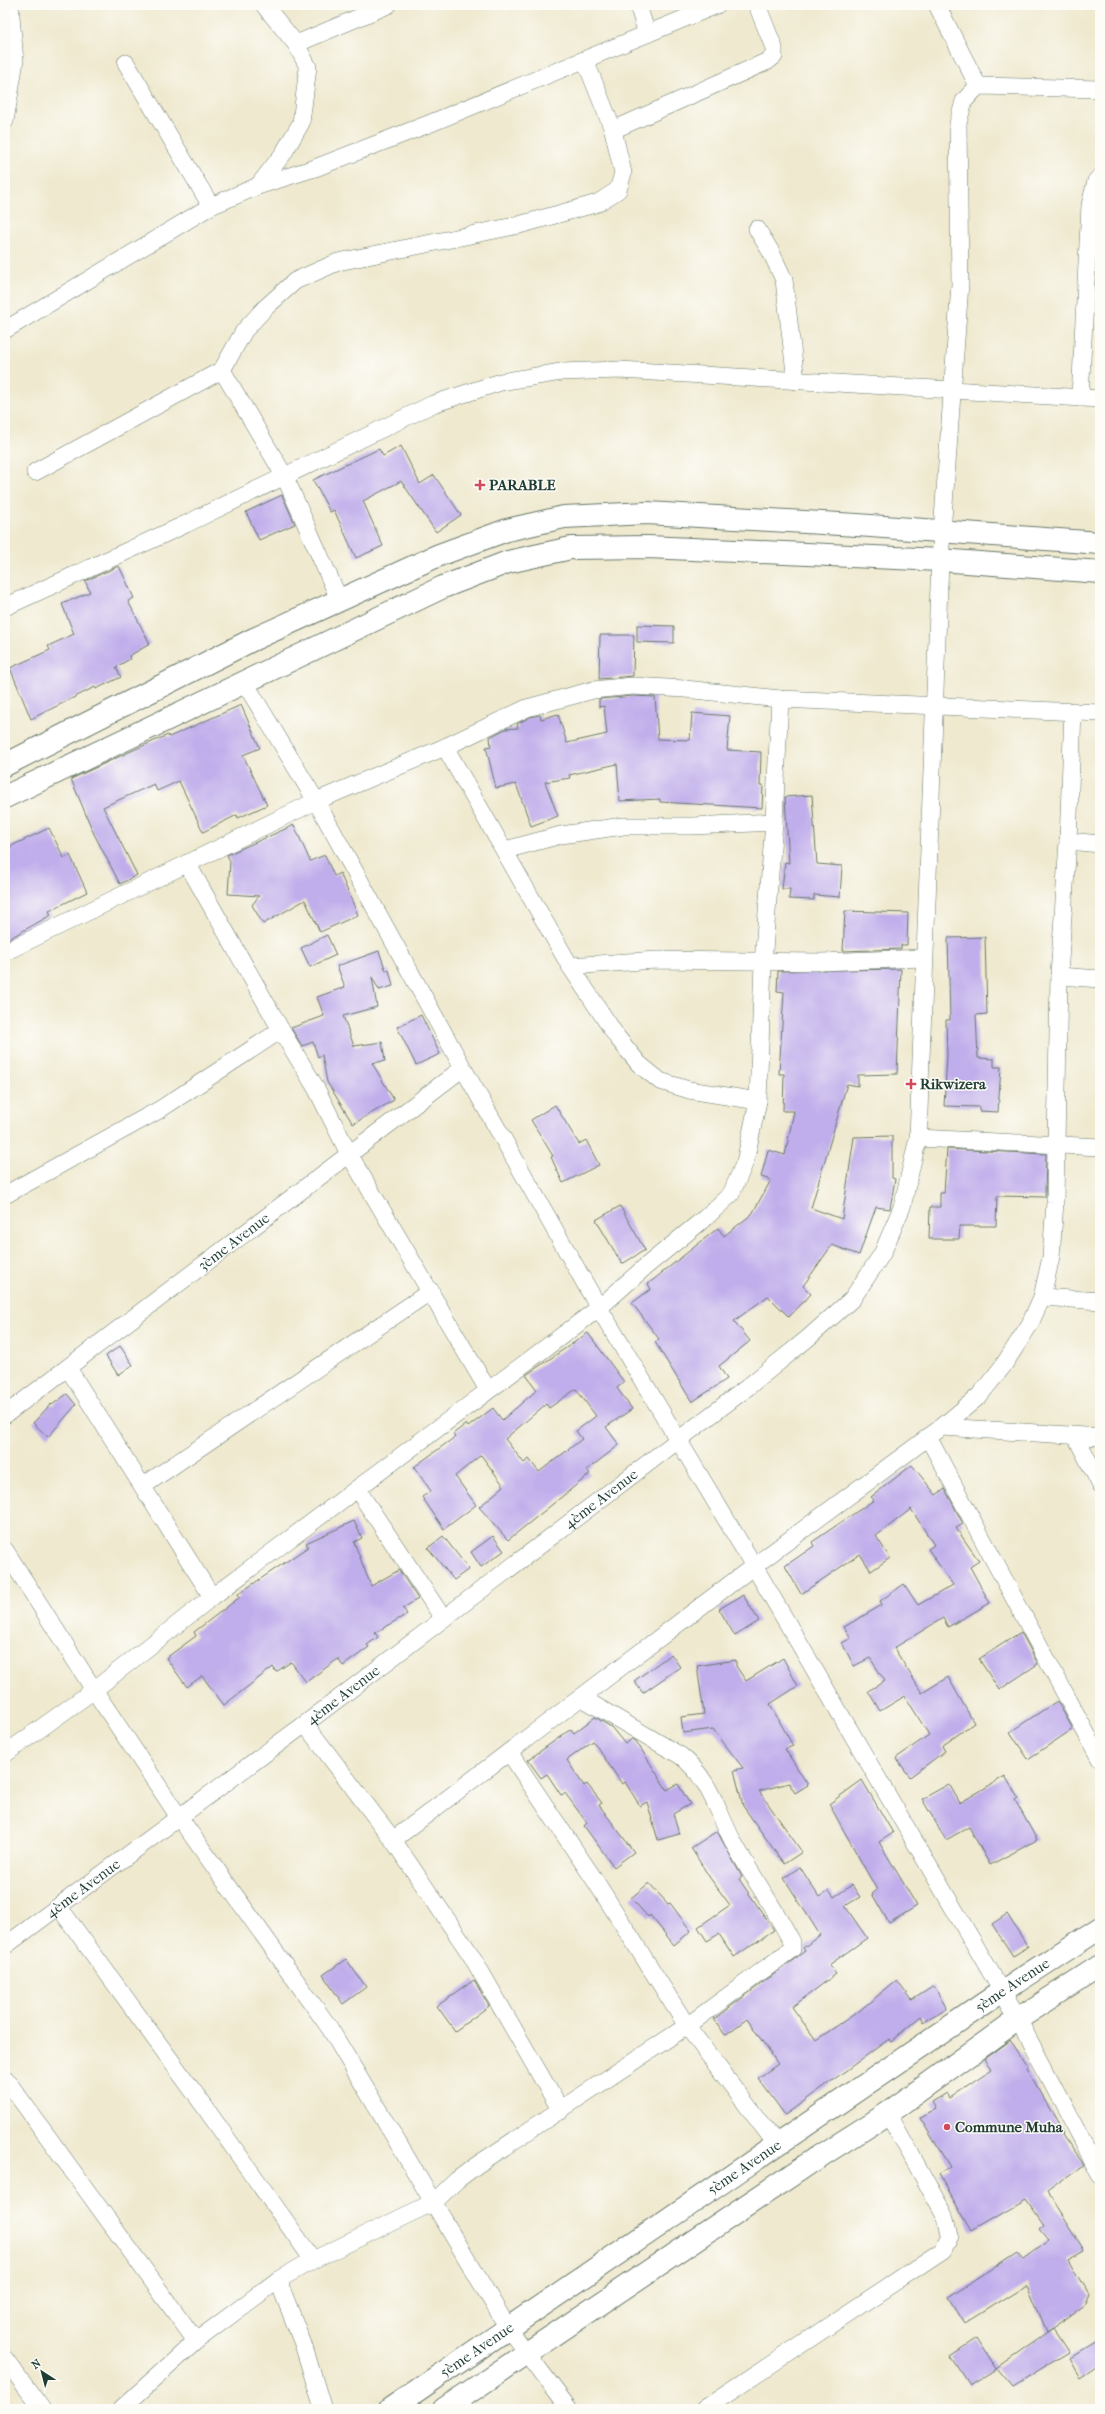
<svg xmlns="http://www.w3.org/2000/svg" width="1105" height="2414" font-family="'IM FELL French Canon',serif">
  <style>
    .building { fill: #c0adeb; fill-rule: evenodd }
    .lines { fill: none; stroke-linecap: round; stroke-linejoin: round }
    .street-casing { stroke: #68796a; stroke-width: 18 }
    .secondary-casing { stroke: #68796a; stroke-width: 24 }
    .street { stroke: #fff; stroke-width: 17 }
    .secondary { stroke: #fff; stroke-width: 22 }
    .poi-dot { fill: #d1495b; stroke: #fdfcf7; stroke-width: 1.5 }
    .labels { text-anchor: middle; stroke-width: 3; stroke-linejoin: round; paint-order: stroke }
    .poi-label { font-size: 15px; font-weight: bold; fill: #1f3d34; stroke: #fdfcf7; text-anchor: start }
    .street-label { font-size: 15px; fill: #1f3d34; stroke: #fdfcf7 }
  </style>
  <rect width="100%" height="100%" fill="#fdfcf7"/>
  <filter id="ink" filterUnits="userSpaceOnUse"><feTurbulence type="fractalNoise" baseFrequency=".025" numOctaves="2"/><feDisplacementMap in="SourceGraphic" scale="8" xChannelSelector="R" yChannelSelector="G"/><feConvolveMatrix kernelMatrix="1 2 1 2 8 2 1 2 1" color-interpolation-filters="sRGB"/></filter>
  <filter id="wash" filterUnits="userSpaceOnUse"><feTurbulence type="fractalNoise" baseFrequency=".012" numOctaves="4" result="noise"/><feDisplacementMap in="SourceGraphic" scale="16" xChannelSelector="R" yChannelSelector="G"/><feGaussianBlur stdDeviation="0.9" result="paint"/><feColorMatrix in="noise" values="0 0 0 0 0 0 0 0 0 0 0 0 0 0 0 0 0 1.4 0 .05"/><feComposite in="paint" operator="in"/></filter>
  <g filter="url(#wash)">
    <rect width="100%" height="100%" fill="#efe9cf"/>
    <g id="blocks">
      <path class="building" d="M401 446 420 484 434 475 461 515 436 532 401 481 363 501 383 546 356 558 334 510 330 512 313 480 379 449 383 456Z
        M282 495 295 524 259 540 246 512Z
        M119 566 134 598 128 601 150 644 129 656 130 659 116 667 121 677 96 689 95 687 31 719 10 668 50 650 48 646 74 634 62 604 90 592 85 581Z
        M637 625 674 626V643L637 642Z
        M600 635H634L633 676 599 679Z
        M633 696 655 697 658 739 690 740 692 713 730 716 727 750 761 752 760 785H763L762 808 660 802V799L620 801 617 764 569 775 570 778 545 782 558 816 531 826 516 784 496 788 486 747 491 746 490 737 505 729 518 728 517 724 530 717 540 715 541 719 558 714 567 743 607 734 604 706 599 707V699Z
        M241 705 260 748 243 755 267 805 238 818 237 815 203 832 179 781 157 791 154 784 103 807 137 875 120 884 94 834 71 779 138 748 168 735 169 737Z
        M812 795 817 864 842 866 840 897 814 895V900L789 899 790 889H782L785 862 789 863 785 797Z
        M294 825 310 861 325 855 334 876 340 873 358 915 320 932 305 900 263 924 252 905 259 896 228 894 230 861 227 855Z
        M49 828 64 858 70 855 87 892 49 911 51 915 5 941V849Z
        M845 911 908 913 907 945H901V949L843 951Z
        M327 935 336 955 310 967 301 948Z
        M985 937 987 1014 976 1015 978 1058 994 1059V1067H1001L998 1112 979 1111V1107L944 1106 947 1056 946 1020H950L948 938Z
        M379 951 386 971 389 970 393 986 379 990 372 977 377 1007 343 1016 354 1046 382 1042 385 1061 372 1063 394 1100 353 1124 327 1082 322 1055 318 1057 313 1042 302 1046 291 1028 324 1016 317 997 345 987 337 966Z
        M901 969 897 1074 858 1075V1086L847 1084 811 1208 842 1219 854 1137 892 1136V1178L895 1179 890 1209 876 1207 859 1255 832 1245 803 1286 811 1294 789 1317 768 1296 734 1321 750 1341 719 1366 727 1379 692 1402 655 1342 659 1339 632 1303 651 1289 648 1284 718 1228 724 1236 752 1214 771 1180 761 1177 768 1150 785 1155 794 1111H783L784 1074H779L784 992 777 991 778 971Z
        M421 1015 440 1054 416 1065 397 1027Z
        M555 1105 579 1144 586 1140 599 1165 563 1183 551 1157 553 1156 531 1120Z
        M947 1149 1046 1154 1045 1197 997 1196 996 1226H960L959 1239H929L930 1207H940V1193H944Z
        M620 1206 645 1250 622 1264 596 1220Z
        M588 1333 624 1382 617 1388 632 1409 606 1427 619 1445 587 1470 590 1474 508 1540 479 1507 504 1486 481 1455 455 1476 476 1505 444 1529 422 1497 431 1491 414 1467 455 1437 453 1434 466 1424 468 1427 493 1408 502 1420 537 1390 526 1375ZM576 1389 596 1416 576 1431 582 1439 539 1472 529 1459 524 1463 505 1439 546 1404 549 1408Z
        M120 1346 133 1365 118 1375 106 1356Z
        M67 1394 76 1405 48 1437 33 1423 51 1404 52 1405Z
        M912 1465 936 1495 945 1489 963 1524 956 1528 979 1561 970 1567 990 1603 948 1627 943 1618 894 1648 922 1693 948 1677 974 1723 942 1746 945 1751 910 1777 896 1758 929 1735 905 1696 880 1711 868 1691 885 1681 870 1658 854 1666 842 1643 851 1638 844 1627 882 1605 880 1601 904 1584 918 1605 953 1585 928 1549 934 1545 911 1509 876 1536 890 1558 871 1571 860 1554 801 1594 785 1566 814 1546 812 1542 874 1500 871 1497Z
        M354 1521 362 1538 354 1542 371 1586 399 1570 418 1599 403 1608 407 1614 375 1633 378 1637 367 1645 369 1647 343 1666 338 1659 306 1682 291 1662 276 1672 273 1667 224 1705 202 1676 187 1687 166 1658 196 1636 194 1632 240 1597 238 1594 308 1547 306 1543Z
        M443 1536 469 1569 454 1580 428 1548Z
        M493 1536 504 1551 481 1567 471 1552Z
        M743 1595 759 1621 735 1636 719 1609Z
        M1021 1632 1038 1664 999 1690 979 1659Z
        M671 1654 680 1667 643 1693 634 1681Z
        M783 1658 798 1686 770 1704 793 1746 785 1749 808 1785 795 1793 789 1783 759 1791 802 1852 784 1864 743 1806 734 1770 743 1768 713 1729 683 1733 681 1717 704 1714 697 1666 736 1660V1666L746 1681Z
        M1057 1701 1073 1729 1028 1759 1010 1732Z
        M595 1717 611 1727 625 1744 632 1739 636 1741 667 1790 678 1784 690 1804 673 1814 679 1834 658 1840 647 1802 640 1806 625 1782 622 1784 593 1741 567 1760 584 1786 587 1784 602 1803 599 1805 634 1852 614 1867 584 1826 587 1823 565 1793 561 1795 547 1774 541 1778 528 1760 571 1729 574 1733Z
        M1005 1776 1018 1798 1015 1800 1037 1840 990 1865 969 1827 946 1840 922 1799 949 1784 960 1803Z
        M862 1780 893 1833 879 1842 917 1906 889 1923 872 1894 877 1890 829 1804Z
        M717 1831 742 1877 739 1879 774 1930 734 1957 719 1934 707 1941 698 1927 730 1905 710 1878 691 1848Z
        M800 1867 819 1897 829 1890 834 1897 852 1885 860 1897 845 1906 867 1938 829 1965 836 1974 792 2007 816 2040 859 2011 897 1980 912 2000 934 1986 947 2009 924 2022 921 2016 891 2041 889 2039 785 2115 758 2078 778 2064 747 2019 725 2035 714 2019 805 1951 803 1948 820 1935 784 1878Z
        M649 1883 668 1904 670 1903 691 1931 674 1945 650 1915 648 1917 631 1898Z
        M1007 1914 1028 1947 1013 1956 992 1924Z
        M346 1959 366 1987 343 2004 323 1975Z
        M474 1980 489 2006 455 2031 437 2006Z
        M1010 2040 1029 2069 1027 2070 1063 2133 1062 2134 1084 2165 1047 2192 1084 2250 1068 2259 1089 2296 1084 2307 1047 2332 1027 2284 965 2323 949 2297 1018 2252 1023 2259 1049 2240 1039 2228 1044 2224 1027 2199 972 2231 939 2174 950 2167 920 2118 936 2109 932 2102 947 2093 950 2098 991 2070 984 2059Z
        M1053 2328 1069 2352 1012 2387 996 2368Z
        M977 2338 996 2368 969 2385 950 2356Z
        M1100 2339V2366L1081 2379 1069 2358Z"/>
    </g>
  </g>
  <g filter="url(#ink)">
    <use href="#blocks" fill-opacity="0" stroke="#68796a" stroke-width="1"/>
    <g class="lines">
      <g class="street-casing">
        <g id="street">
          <path d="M638 5 647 34"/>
          <path d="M937 5 978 86"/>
          <path d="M296 44 388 5"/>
          <path d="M126 63 211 206"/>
          <path d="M5 121 15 61 10 5"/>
          <path d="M613 130 768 61 774 56V48L757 5"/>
          <path d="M258 186 283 154 301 123 308 67 296 44 264 5"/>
          <path d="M757 229 771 252 784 280 796 381"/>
          <path d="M5 330 211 206 258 186 315 168 431 123 717 5"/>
          <path d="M222 370 285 477 339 599"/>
          <path d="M1080 398 1090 205 1096 181 1100 177"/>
          <path d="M35 472 222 370 244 331 265 308 295 281 338 262 519 225 598 203 618 190 623 173 613 130 585 60"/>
          <path d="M5 607 186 524 433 404 501 382 561 372 620 370 1100 399"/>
          <path d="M245 683 316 801 463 1068 599 1308 754 1566 1018 2019 1100 2175"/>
          <path d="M445 747 570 966 617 1037 639 1064 660 1081 689 1090 758 1101"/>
          <path d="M1068 841 1100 844"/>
          <path d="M505 850 561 835 623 826H693L774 822"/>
          <path d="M187 863 281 1030 316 1088 349 1154 488 1390"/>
          <path d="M5 952 316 801 445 747 527 708 593 690 633 686 685 689 780 699 1100 713"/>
          <path d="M570 966 656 960 821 962 923 958"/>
          <path d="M1059 976 1100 979"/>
          <path d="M918 1138 1100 1147"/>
          <path d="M5 1195 159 1110 281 1030"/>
          <path d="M1042 1297 1100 1301"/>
          <path d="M68 1368 212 1597"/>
          <path id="s1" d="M5 1415 463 1068"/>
          <path d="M942 1427 1100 1437"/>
          <path d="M928 1437 1100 1759"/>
          <path d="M1076 1437 1100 1484"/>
          <path d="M143 1486 431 1291"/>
          <path d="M357 1489 443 1618"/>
          <path d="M5 1550 94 1690 179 1817 329 2027 508 2328 569 2409"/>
          <path d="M305 1724 393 1840 471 1955 561 2111"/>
          <path d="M509 1752 596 1882 687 2026 777 2145"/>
          <path d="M5 1754 94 1690 212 1597 599 1308 645 1267 705 1218 731 1194 745 1162 758 1101 763 963 774 822 780 699"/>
          <path d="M393 1840 754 1566 942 1427 979 1396 1003 1366 1030 1324 1042 1297 1051 1257 1055 1202 1059 976 1068 841 1073 711"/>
          <path d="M59 1907 204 2106 313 2260"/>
          <path id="s2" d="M5 1946 305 1724 744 1390 807 1339 852 1299 882 1254 902 1207 918 1138 940 560 960 284 958 123 964 101 978 86 1100 89"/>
          <path d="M5 2078 196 2341"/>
          <path d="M278 2280 303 2344 323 2409"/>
          <path d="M5 2359 42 2409"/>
          <path d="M121 2409 196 2341 278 2280 313 2260 434 2202 457 2180 477 2165 687 2026 792 1949V1942C775 1909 754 1879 736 1847 717 1813 712 1781 681 1756L582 1698"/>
          <path d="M704 2409 943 2250 950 2236 946 2218 888 2113"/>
        </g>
      </g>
      <g class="secondary-casing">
        <g id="secondary">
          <path d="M5 765 252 640 439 555 507 530 564 517 647 513 857 525 1100 543"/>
          <path d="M5 797 443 587 508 562 571 548 648 547 940 560 1100 572"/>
          <path id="s3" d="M390 2409 1001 1992 1100 1928"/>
          <path d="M444 2409 808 2164 888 2113 1018 2019 1100 1966"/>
        </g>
      </g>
      <use href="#street" class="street"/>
      <use href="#secondary" class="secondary"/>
    </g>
  </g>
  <g class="poi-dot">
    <path d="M478 479h4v4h4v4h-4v4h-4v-4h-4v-4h4z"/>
    <path d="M909 1078h4v4h4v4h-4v4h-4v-4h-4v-4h4z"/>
    <circle cx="947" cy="2127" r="4"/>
  </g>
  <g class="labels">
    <g class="poi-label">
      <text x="489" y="490">PARABLE</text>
      <text x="920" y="1089">Rikwizera</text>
      <text x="955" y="2132">Commune Muha</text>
    </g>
    <g class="street-label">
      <text dy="5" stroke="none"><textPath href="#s1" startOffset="287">3ème Avenue</textPath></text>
      <text dy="5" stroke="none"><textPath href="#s2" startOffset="745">4ème Avenue</textPath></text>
      <text dy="5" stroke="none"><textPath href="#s2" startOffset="421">4ème Avenue</textPath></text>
      <text dy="5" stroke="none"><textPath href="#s2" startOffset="97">4ème Avenue</textPath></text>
      <text dy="5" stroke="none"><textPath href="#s3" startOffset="753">5ème Avenue</textPath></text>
      <text dy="5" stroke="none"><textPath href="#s3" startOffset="429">5ème Avenue</textPath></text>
      <text dy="5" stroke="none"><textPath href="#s3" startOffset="105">5ème Avenue</textPath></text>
    </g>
  </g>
  <rect width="1105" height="2414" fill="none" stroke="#fdfcf7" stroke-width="20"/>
  <g transform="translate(42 2372) rotate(324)" stroke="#fdfcf7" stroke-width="3" paint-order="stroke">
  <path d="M0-3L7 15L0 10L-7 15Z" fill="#1f3d34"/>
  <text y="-6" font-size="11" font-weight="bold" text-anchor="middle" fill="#1f3d34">N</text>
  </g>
</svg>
